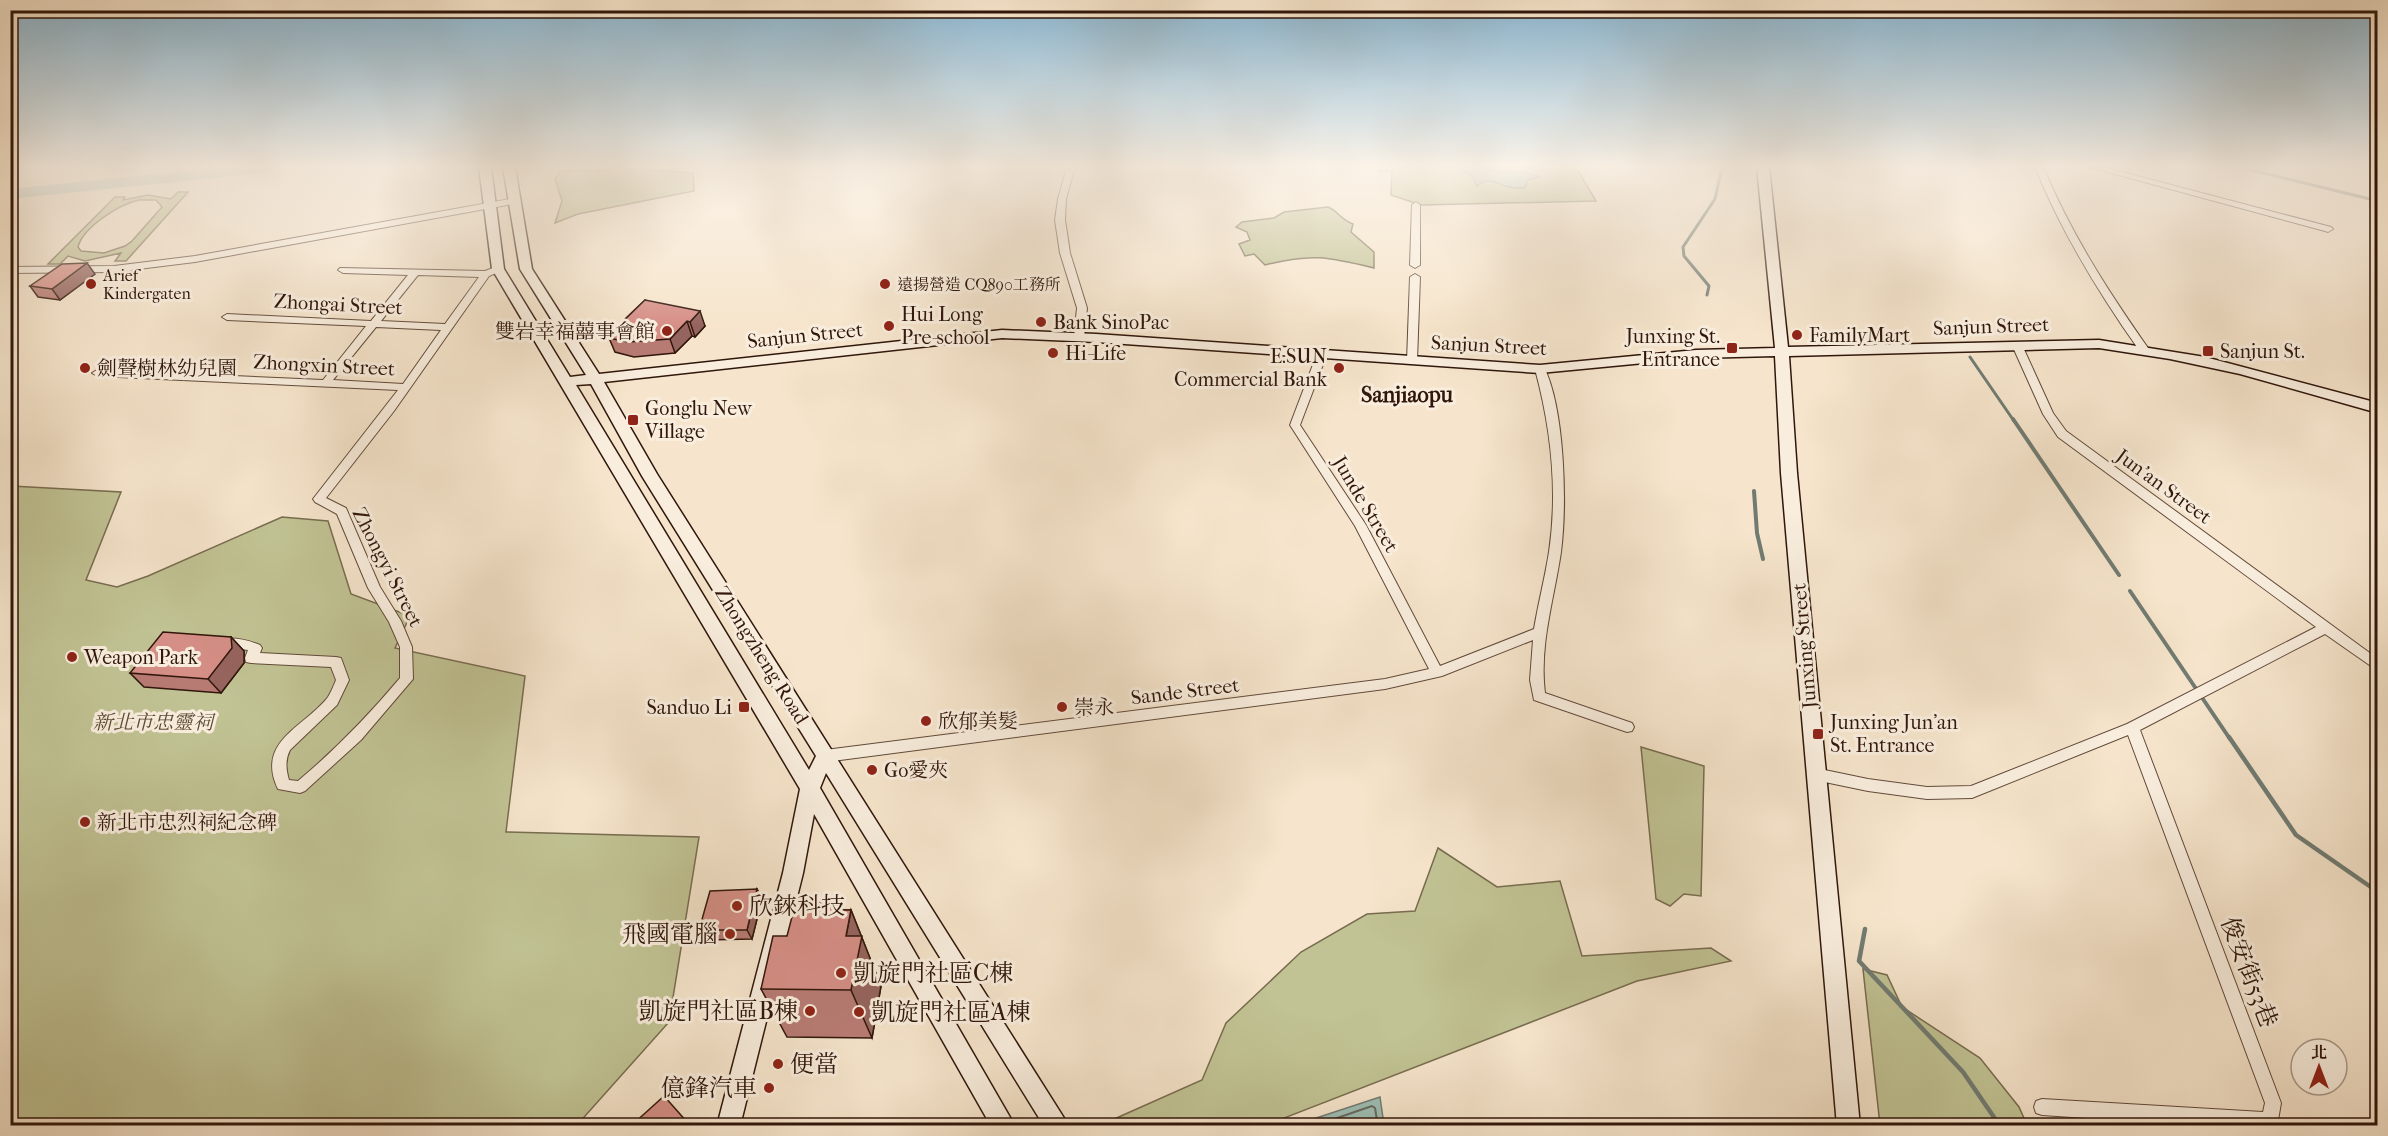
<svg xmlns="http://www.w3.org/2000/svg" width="2388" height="1136" font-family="'IM FELL French Canon','Noto Serif TC',serif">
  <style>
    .green { fill: #c1c394; stroke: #786c50; stroke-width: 1.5; fill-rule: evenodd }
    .water { fill: #9dbfb6; stroke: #717b72; stroke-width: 1.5 }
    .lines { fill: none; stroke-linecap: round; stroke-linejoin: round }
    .shore { stroke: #666a60; stroke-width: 2 }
    .stream-far2 { stroke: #717b72; stroke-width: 3 }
    .stream-far1 { stroke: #717b72; stroke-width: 4 }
    .stream { stroke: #717b72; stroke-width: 4.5 }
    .river { fill: #9dbfb6; fill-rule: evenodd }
    .street-casing { stroke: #624a3b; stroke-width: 2 }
    .secondary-casing { stroke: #30160b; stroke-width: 3 }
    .street { fill: #f9eede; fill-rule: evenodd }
    .secondary { fill: #f9eede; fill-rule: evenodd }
    .wall { fill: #b87b74; stroke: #30160b; stroke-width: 1.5 }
    .shaded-wall { fill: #96645e; stroke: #30160b; stroke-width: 1.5 }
    .building { fill: #d68f87; stroke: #30160b; stroke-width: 1.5 }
    .poi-dot { fill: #8f2418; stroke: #f9eede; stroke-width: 2 }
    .labels { text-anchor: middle; stroke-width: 6; stroke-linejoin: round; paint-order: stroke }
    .far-poi-label { font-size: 16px; fill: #30160b; stroke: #f9eede; text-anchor: start }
    .street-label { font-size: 20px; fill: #30160b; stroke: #f9eede }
    .poi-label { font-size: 20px; fill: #30160b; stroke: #f9eede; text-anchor: start }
    .park-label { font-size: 20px; font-style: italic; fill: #5c4a34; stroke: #f9eede }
    .quarter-label { font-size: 22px; font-weight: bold; fill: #30160b; stroke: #f9eede }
    .near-poi-label { font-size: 24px; fill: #30160b; stroke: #f9eede; text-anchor: start }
    .near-street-label { font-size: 24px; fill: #30160b; stroke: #f9eede }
  </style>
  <rect width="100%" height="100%" fill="#f6e5cc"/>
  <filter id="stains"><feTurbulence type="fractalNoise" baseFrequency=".00333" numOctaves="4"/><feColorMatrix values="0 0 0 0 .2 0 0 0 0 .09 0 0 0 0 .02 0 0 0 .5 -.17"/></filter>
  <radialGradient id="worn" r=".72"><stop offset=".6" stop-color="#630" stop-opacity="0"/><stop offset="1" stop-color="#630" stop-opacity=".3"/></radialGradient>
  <path class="green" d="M611 167 693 173 694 191 578 214 555 223 562 201 555 179 561 171H604Z
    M1379 167H1576L1596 201 1421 205 1391 195 1392 171H1379Z
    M178 192H188L126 261H115L121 253 85 261 68 256 60 264H48L115 197H125L123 200 148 195 171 199ZM139 200H156L162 207 132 241 125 246 104 253 81 251 78 247C83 227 120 204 139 200Z
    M1328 207C1338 211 1340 219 1353 224L1351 232 1374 252V268C1328 257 1312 253 1265 265L1254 254 1245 256 1239 244 1250 240 1247 232 1236 227 1242 222 1274 218 1284 212Z
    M11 486 121 492 86 580 117 587 148 576 282 517 328 521 351 594 410 616 395 648 525 676 506 832 699 837 669 1022 577 1125H11Z
    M1641 747 1704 766 1701 896 1684 894 1670 906 1656 899Z
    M1438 848 1497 887 1560 881 1582 956 1711 948 1731 961 1637 981 1266 1125H1114L1112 1120 1202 1080 1226 1023 1301 952 1367 914 1415 911Z
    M1863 969 1887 975 1902 1007 1980 1058 2019 1107 2027 1125H1880Z"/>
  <path class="water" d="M1462 167H1485L1499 172H1522L1541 177 1527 180 1525 188C1518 188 1511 188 1505 186 1492 182 1489 177 1477 186L1472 175 1462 170Z
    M1380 1097 1384 1125H1295Z"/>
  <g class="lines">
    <path class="shore" d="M1314 1126 1372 1106 1375 1108 1378 1126"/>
    <path class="stream-far2" d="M2239 167 2378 201
      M1707 295 1709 286 1684 256 1683 247 1715 199 1722 167
      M1970 357 2014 421"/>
    <path class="stream-far1" d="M2013 419 2119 575
      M1754 491 1757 533 1763 559
      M2130 591 2230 739"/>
    <path class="stream" d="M2229 737 2296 835 2378 892
      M1865 929 1859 961 1963 1072 2000 1126"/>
    <path class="river" d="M223 167H278L270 172 10 199V189Z"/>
    <g class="street-casing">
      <path id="street" d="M1067 167H1075L1066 199 1065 220 1070 253 1087 308 1084 337 1079 340 1074 337 1077 308 1060 253 1055 220 1058 199Z
        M2035 167H2043C2072 235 2106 288 2148 348L2147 350H2139C2098 292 2062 233 2035 167Z
        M2089 167H2103L2331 227 2333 229 2328 232 2325 231Z
        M515 198 518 199V203L195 262 114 272 10 273V267L114 266 195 256Z
        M1416 202 1420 205V265L1415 268 1410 265 1412 205Z
        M498 266 501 267V271L489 276 394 411 326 498 346 508 380 587 401 621 412 647 413 679 361 740 305 791 300 793 278 789C255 741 305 727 328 697 331 692 334 685 336 680L331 667 251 663 246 662 245 658 248 650 219 646 217 643 219 640C233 636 247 640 260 645L262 648 260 653 336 657 341 658 349 680 337 705 290 750C285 760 286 769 289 780L298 781C335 750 369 715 400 678V647L389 622 368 588 337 514 315 502 313 499 398 390 97 376 92 373 97 370 323 380 366 326 227 320 222 317 227 314 371 321 408 275 343 273 338 270 340 268 485 271ZM418 275 479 277 445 324 381 321ZM376 327 441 330 403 384 333 380Z
        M1415 274 1420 277 1417 361 1412 364 1407 361 1410 277Z
        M2017 342 2022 345 2053 413 2066 431 2378 659V671L2325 634 2140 730 2281 1103 2277 1126H2207L2042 1115 2036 1113 2034 1107 2036 1101 2042 1099 2263 1112 2265 1103 2128 735 1972 798 1927 799 1868 791 1815 780 1810 778 1808 774 1810 770 1815 768 1868 779 1927 787 1971 786 2127 724 2316 627 2058 437 2043 414 2012 345Z
        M1322 351 1327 354 1300 425 1366 525 1440 666 1534 629C1538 604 1545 578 1549 552 1558 491 1551 428 1535 369L1540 366 1544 367C1565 410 1567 505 1561 552 1554 600 1539 645 1545 693L1632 723 1634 727 1632 731 1627 732 1534 700 1530 680 1533 640 1442 676 1385 689 825 762 820 760 818 756 820 752 825 750 1385 679 1429 669 1355 526 1290 425 1317 354Z"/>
    </g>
    <g class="secondary-casing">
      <path id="secondary" d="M479 167H491L504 269 570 377 586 375 520 269 503 167H515L532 269 599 374 1002 330 1096 334 1540 365 1696 350 1775 348 1757 167H1769L1788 347 2099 340 2205 357 2378 403V413L2240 374 2170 359 2099 348 1789 356 1797 473 1860 1126H1837L1781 473 1775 356 1696 358 1540 373 1096 342 1002 338 604 382 657 474 1069 1126H1044L826 773 820 788 1015 1126H991L814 814 803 873 740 1126H717L783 873 800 789 492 269ZM591 384 642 476 816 756 809 770 576 385Z"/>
    </g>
    <use href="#street" class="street"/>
    <use href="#secondary" class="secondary"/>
  </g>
  <path class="wall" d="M95 274 60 300 38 297 30 286Z
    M645 300 705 326 695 337 692 336 675 353 634 357 615 352 609 338 617 331 616 328Z
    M231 637 244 651V663L221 693 144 687 130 673Z
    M757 889 762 899 752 939 705 940 699 930Z
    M837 910H851L881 986 872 1038 787 1037 761 989 787 936Z"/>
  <path class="shaded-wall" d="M87 263 95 274 60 300 52 289Z
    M700 311 705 326 695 337 690 322Z
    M687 321 692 336 675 353 670 339Z
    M231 637 244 651V663L221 693 208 679Z
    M757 889 762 899 752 939 747 930Z
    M851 910 881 986 872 1038 851 990 846 936Z"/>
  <path class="building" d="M87 263 52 289 30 286 62 264Z
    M645 300 700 311 690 322 687 321 670 339 628 342 609 338 619 329 616 328Z
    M163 632 231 637 232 648 208 679 130 673Z
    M757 889 747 930H699L710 891Z
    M825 901 834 904 837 910H851L846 936H862L851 990 761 989 773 936H787L794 909H809L816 903Z
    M664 1096 687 1122 683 1125H632Z"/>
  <linearGradient id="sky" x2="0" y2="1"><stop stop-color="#8ab8d4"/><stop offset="0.51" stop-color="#fbf3e8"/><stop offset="1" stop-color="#fbf3e8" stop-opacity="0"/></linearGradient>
  <rect width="2388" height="326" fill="url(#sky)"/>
  <g class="poi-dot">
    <circle cx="91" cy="284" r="6"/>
    <circle cx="885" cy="284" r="6"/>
    <circle cx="1041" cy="322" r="6"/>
    <circle cx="889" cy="326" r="6"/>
    <circle cx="667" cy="331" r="6"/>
    <circle cx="1797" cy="335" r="6"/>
    <rect x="1726" y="342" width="12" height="12" rx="3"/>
    <rect x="2202" y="345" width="12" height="12" rx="3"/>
    <circle cx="1053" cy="353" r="6"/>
    <circle cx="85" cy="368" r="6"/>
    <circle cx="1339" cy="368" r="6"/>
    <rect x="627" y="414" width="12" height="12" rx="3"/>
    <circle cx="72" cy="657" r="6"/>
    <rect x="738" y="701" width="12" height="12" rx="3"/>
    <circle cx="1062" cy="707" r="6"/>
    <circle cx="926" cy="721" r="6"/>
    <rect x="1812" y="728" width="12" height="12" rx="3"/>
    <circle cx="872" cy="770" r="6"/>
    <circle cx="85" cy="822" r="6"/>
    <circle cx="737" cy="906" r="6"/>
    <circle cx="730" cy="934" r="6"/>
    <circle cx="841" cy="973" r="6"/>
    <circle cx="810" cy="1011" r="6"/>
    <circle cx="859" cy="1012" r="6"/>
    <circle cx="778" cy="1064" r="6"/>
    <circle cx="769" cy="1088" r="6"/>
  </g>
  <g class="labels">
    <g class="far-poi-label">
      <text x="103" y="281">Arief<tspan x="103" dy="18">Kindergaten</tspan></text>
      <text x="897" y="290">遠揚營造 CQ890工務所</text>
    </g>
    <g class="street-label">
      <text transform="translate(338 304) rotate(3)" y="7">Zhongai Street</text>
      <text transform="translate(1991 326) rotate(-2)" y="7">Sanjun Street</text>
      <text transform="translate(805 335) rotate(-6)" y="7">Sanjun Street</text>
      <text transform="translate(1489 345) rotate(3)" y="7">Sanjun Street</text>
      <text transform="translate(324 365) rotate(3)" y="7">Zhongxin Street</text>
      <text transform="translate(2164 486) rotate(36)" y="7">Jun'an Street</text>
      <text transform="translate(1366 504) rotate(59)" y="7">Junde Street</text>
      <text transform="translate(388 567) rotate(63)" y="7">Zhongyi Street</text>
      <text transform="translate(1804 646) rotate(-95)" y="7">Junxing Street</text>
      <text transform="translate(762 655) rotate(58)" y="7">Zhongzheng Road</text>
      <text transform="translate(1185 691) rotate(-7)" y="7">Sande Street</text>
    </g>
    <g class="poi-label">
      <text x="901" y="321">Hui Long<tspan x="901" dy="23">Pre-school</tspan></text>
      <text x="1053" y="329">Bank SinoPac</text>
      <text x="655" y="338" text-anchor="end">雙岩幸福囍事會館</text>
      <text x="1809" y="342">FamilyMart</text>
      <text x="1720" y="343" text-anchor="end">Junxing St.<tspan x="1720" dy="23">Entrance</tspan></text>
      <text x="2220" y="358">Sanjun St.</text>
      <text x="1065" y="360">Hi-Life</text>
      <text x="1327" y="363" text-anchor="end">E.SUN<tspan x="1327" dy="23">Commercial Bank</tspan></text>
      <text x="97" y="375">劍聲樹林幼兒園</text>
      <text x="645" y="415">Gonglu New<tspan x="645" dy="23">Village</tspan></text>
      <text x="84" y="664">Weapon Park</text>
      <text x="732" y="714" text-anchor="end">Sanduo Li</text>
      <text x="1074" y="714">崇永</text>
      <text x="938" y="728">欣郁美髮</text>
      <text x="1830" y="729">Junxing Jun'an<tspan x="1830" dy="23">St. Entrance</tspan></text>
      <text x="884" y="777">Go愛夾</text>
      <text x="97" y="829">新北市忠烈祠紀念碑</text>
    </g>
    <g class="park-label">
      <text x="153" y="729">新北市忠靈祠</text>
    </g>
    <g class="quarter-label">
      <text x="1407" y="402">Sanjiaopu</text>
    </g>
    <g class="near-poi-label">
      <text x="749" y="914">欣錸科技</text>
      <text x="718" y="942" text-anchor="end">飛國電腦</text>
      <text x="853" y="981">凱旋門社區C棟</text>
      <text x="798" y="1019" text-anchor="end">凱旋門社區B棟</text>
      <text x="871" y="1020">凱旋門社區A棟</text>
      <text x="790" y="1072">便當</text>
      <text x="757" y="1096" text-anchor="end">億鋒汽車</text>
    </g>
    <g class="near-street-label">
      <text transform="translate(2249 972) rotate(69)" y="8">俊安街53巷</text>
    </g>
  </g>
  <rect width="2388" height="1136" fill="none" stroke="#f6e5cc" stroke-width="36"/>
  <rect x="12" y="12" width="2364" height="1112" fill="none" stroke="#30160b" stroke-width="3"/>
  <rect x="18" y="18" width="2352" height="1100" fill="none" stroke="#30160b" stroke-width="1.5"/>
  <g transform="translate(2319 1067)"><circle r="28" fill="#f9eede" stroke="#a9988a" stroke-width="1.5"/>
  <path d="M0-4.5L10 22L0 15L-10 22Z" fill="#8f2418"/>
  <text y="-9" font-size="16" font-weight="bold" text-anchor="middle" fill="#30160b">北</text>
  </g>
  <rect width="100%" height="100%" filter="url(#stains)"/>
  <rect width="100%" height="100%" fill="url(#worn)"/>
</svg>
